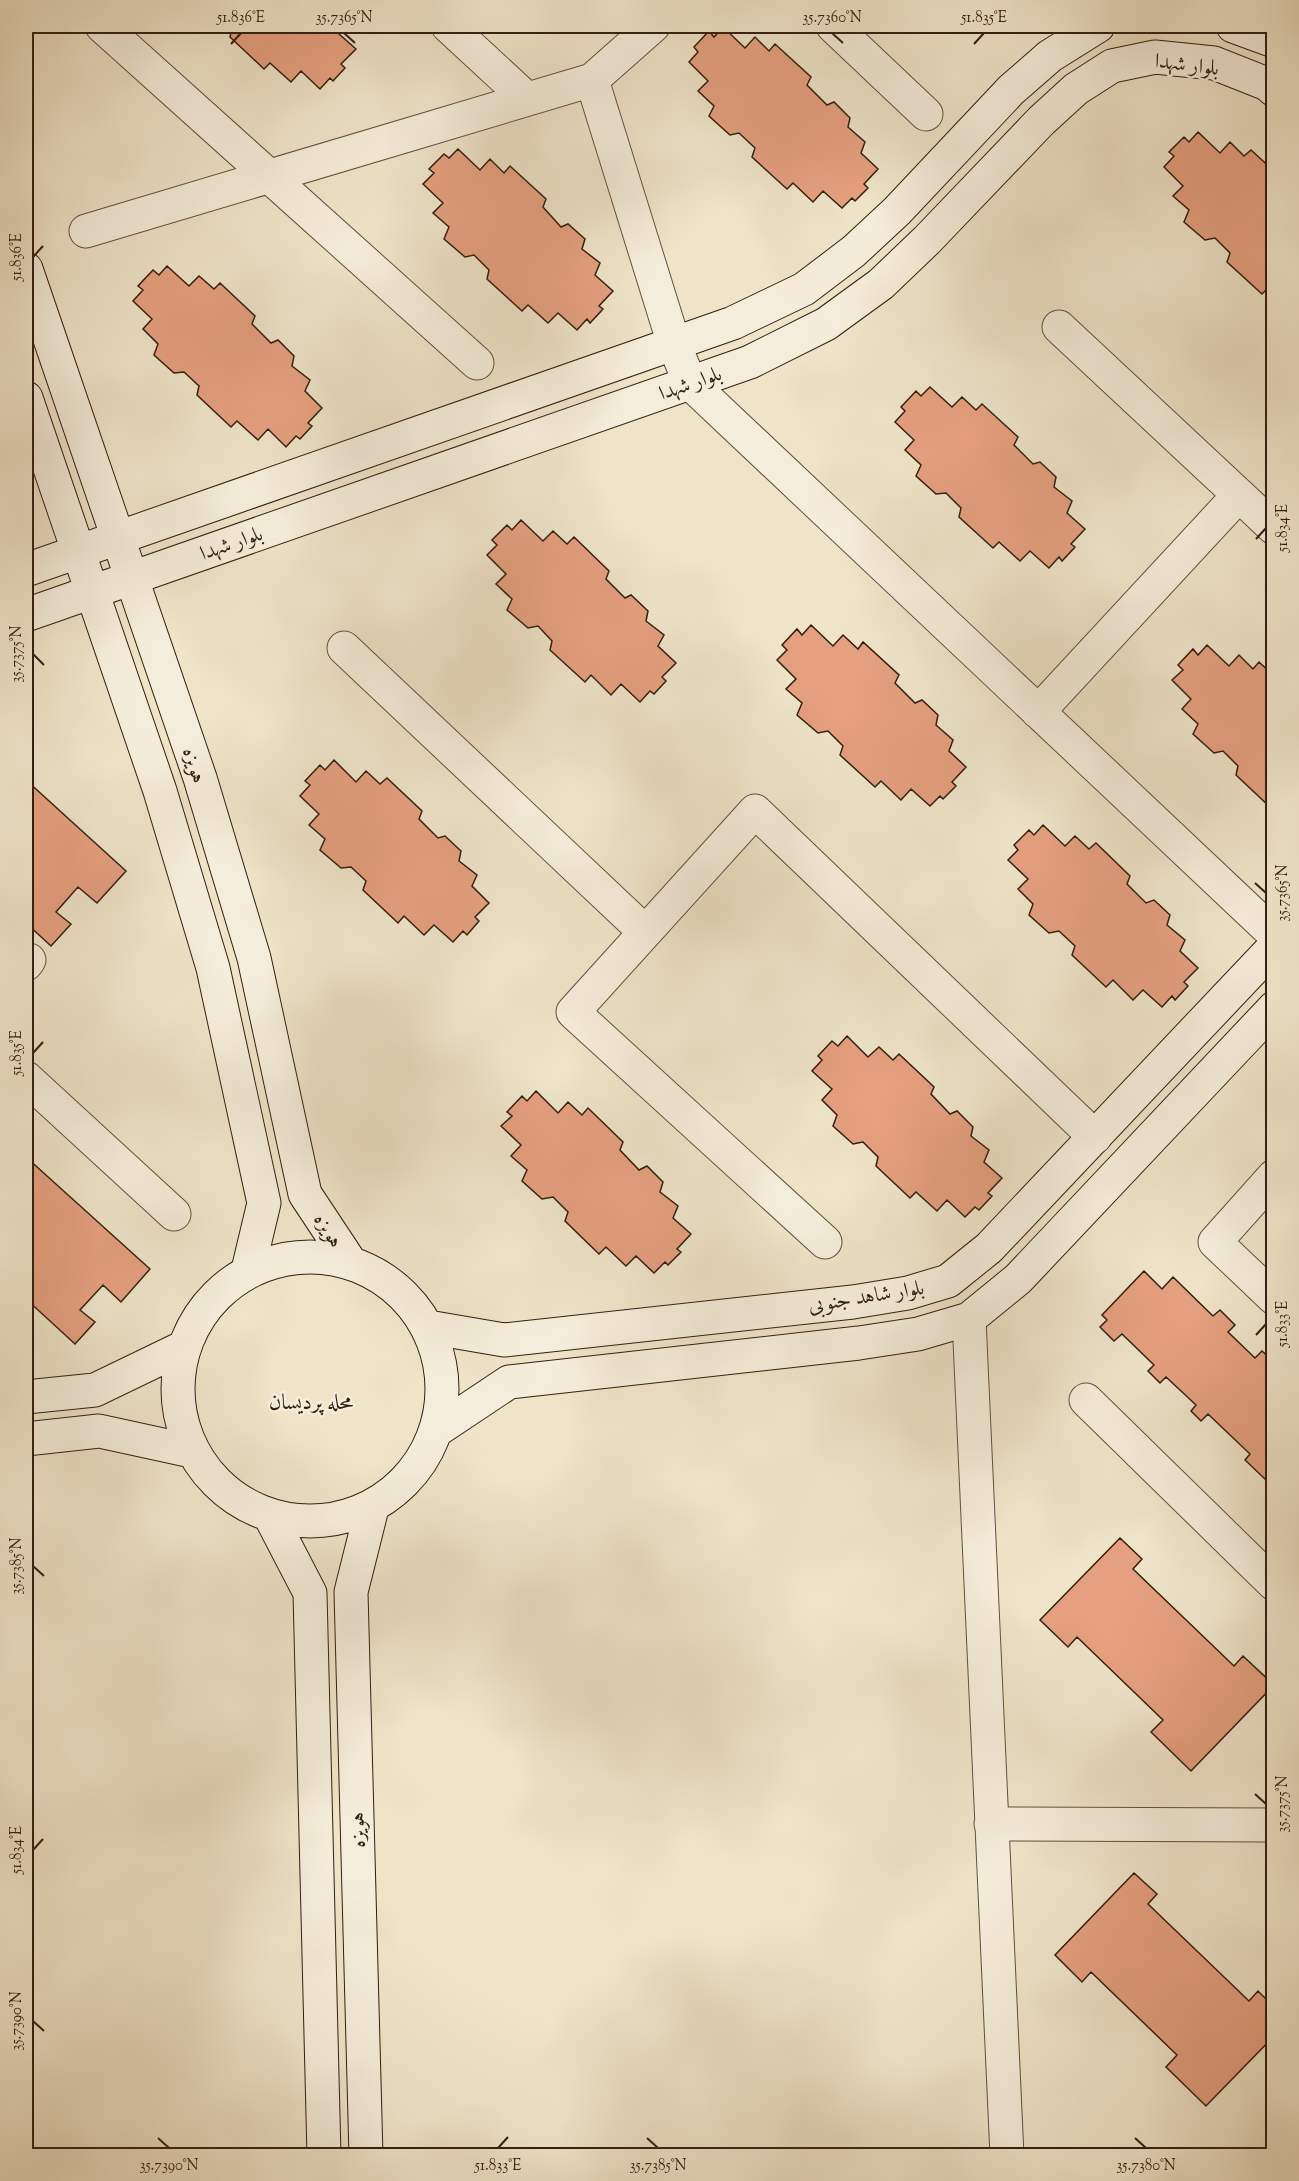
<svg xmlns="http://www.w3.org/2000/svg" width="1299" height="2181" font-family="'Sorts Mill Goudy',Amiri,serif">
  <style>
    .building { fill: #e5a07f; stroke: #331e11; stroke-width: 1.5 }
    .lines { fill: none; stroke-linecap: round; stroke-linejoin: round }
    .street-casing { stroke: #62503f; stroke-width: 35 }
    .secondary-casing { stroke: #331e11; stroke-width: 35 }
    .street { stroke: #f5eddb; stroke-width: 33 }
    .secondary { stroke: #f5eddb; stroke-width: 33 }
    .ticks { fill: none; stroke: #331e11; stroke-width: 2 }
    .labels { text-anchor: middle; stroke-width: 5; stroke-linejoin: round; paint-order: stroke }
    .street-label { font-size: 21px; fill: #331e11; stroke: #f5eddb }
    .neighbourhood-label { font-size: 22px; fill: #331e11; stroke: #f5eddb }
    .neatline { fill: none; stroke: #331e11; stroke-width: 2 }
    .ticks-label { font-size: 15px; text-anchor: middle; fill: #331e11 }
  </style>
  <rect width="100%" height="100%" fill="#efe4c8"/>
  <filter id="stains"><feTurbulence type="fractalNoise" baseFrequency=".00333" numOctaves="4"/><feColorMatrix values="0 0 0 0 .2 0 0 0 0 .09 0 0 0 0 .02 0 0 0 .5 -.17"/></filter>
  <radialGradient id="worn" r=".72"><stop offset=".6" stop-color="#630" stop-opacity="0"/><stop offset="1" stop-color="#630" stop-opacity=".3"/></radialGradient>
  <path class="building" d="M230 26H341L338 33 356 49 341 64 345 68 333 81 330 78 320 89 301 71 291 82 270 63 264 69 230 37 232 28Z
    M723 27 745 48 755 37 769 51 775 44 811 77 807 85 827 105 834 102 850 118 848 127 865 142 861 153 878 169 864 184 868 188 855 201 852 198 842 208 823 191 813 202 793 183 787 189 752 157 755 148 739 133 730 135 709 116 714 106 698 91 708 81 689 62 698 52 694 47 709 31 714 37Z
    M1198 132 1220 153 1230 142 1244 156 1251 150 1274 171V293L1268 288 1262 294 1227 262 1230 253 1215 238 1205 240 1184 222 1189 210 1173 196 1183 186 1164 167 1174 156 1169 152 1184 137 1189 142Z
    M458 149 480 170 490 159 504 173 510 166 546 199 543 207 561 227 568 224 585 239 582 249 600 263 595 275 613 291 599 306 603 309 590 323 587 319 577 330 558 313 548 323 528 305 522 311 487 279 489 270 474 255 465 257 444 239 449 227 433 213 443 203 423 184 434 173 429 169 444 154 449 158Z
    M167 266 189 286 199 276 214 289 220 283 255 316 252 324 271 343 278 340 294 356 292 366 310 380 305 391 322 408 308 423 312 426 300 439 296 436 286 447 268 429 258 440 237 421 231 427 197 395 199 386 184 372 174 373 154 355 158 344 143 329 152 319 133 301 143 290 138 286 153 270 159 275Z
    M930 387 952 407 962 397 976 410 982 404 1018 437 1014 445 1033 464 1040 462 1056 477 1054 487 1072 501 1067 513 1085 529 1071 544 1075 547 1062 561 1059 557 1049 568 1030 551 1020 561 999 542 993 548 959 517 961 508 946 493 936 494 916 476 921 465 905 450 914 440 895 422 905 411 901 407 916 391 921 396Z
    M26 487 30 499 26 505Z
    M521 520 543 541 553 531 567 544 574 537 609 571 606 579 625 598 631 595 648 611 646 621 664 635 658 646 676 663 662 677 666 681 654 694 650 691 640 702 621 684 611 695 591 675 585 682 550 650 552 641 538 626 528 628 507 610 512 599 496 584 506 574 487 555 497 545 492 540 507 525 512 530Z
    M811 625 833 646 843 635 858 649 863 642 899 675 895 683 915 703 922 700 938 715 936 725 953 740 949 751 966 767 952 782 956 786 943 799 940 796 930 806 911 789 901 800 881 781 875 787 840 755 843 746 828 731 818 733 797 715 802 703 786 689 796 679 777 660 787 650 782 645 797 629 802 635Z
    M1207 645 1229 666 1239 655 1253 669 1259 662 1274 676V804L1270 807 1236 775 1238 766 1223 751 1214 753 1193 734 1198 724 1182 709 1191 699 1172 680 1183 670 1178 665 1193 649 1198 655Z
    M334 760 356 782 366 771 380 784 387 778 422 811 419 819 438 838 445 836 461 851 459 861 477 875 472 886 489 903 475 917 479 921 467 935 463 931 453 942 434 925 424 935 404 916 398 923 363 890 366 881 351 867 341 868 320 850 325 839 309 825 319 814 300 796 310 785 305 781 320 765 325 770Z
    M26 780 126 871 97 903 78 887 56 912 71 924 51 946 26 923Z
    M1043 825 1065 846 1075 836 1089 849 1096 843 1130 876 1127 884 1146 903 1154 900 1170 915 1167 925 1185 940 1180 951 1198 968 1184 982 1188 986 1175 1000 1172 996 1162 1007 1143 990 1133 1000 1113 980 1106 987 1072 955 1075 946 1059 931 1049 933 1029 915 1033 904 1018 889 1028 879 1008 860 1018 850 1014 845 1029 830 1034 835Z
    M847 1036 868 1057 879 1047 893 1060 899 1054 934 1087 931 1094 950 1114 957 1111 973 1127 971 1136 989 1150 984 1162 1002 1178 988 1193 992 1196 979 1210 975 1207 965 1217 947 1200 937 1211 916 1192 910 1198 876 1166 878 1157 863 1142 853 1144 833 1126 837 1115 822 1100 832 1089 812 1071 822 1060 818 1056 832 1041 838 1046Z
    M536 1091 558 1113 568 1102 582 1115 588 1108 623 1142 620 1150 639 1170 647 1166 663 1182 660 1192 678 1206 673 1218 691 1234 677 1249 681 1252 668 1265 665 1262 654 1273 636 1256 626 1266 606 1247 599 1254 565 1221 568 1212 553 1197 542 1199 522 1181 527 1170 511 1156 521 1145 501 1126 512 1116 507 1112 522 1096 527 1101Z
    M26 1157 150 1269 121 1302 103 1285 80 1310 95 1322 75 1344 26 1299Z
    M1144 1271 1162 1289 1173 1277 1213 1316 1220 1310 1235 1325 1228 1332 1255 1358 1262 1351 1274 1362V1470L1265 1479 1245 1460 1250 1454 1208 1414 1201 1421 1191 1411 1196 1405 1166 1377 1160 1383 1148 1371 1154 1365 1122 1334 1114 1341 1100 1327 1107 1320 1102 1315Z
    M1120 1538 1142 1559 1133 1569 1234 1666 1243 1656 1274 1685 1191 1771 1151 1732 1163 1720 1077 1637 1068 1647 1040 1620Z
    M1134 1873 1157 1894 1148 1904 1249 2001 1258 1991 1274 2007V2036L1206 2106 1166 2067 1177 2055 1091 1972 1082 1982 1055 1955Z"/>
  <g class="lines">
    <g class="street-casing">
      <path id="street" d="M102 26 477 363
        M448 26 527 99
        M653 26 592 80 674 344 690 383 1274 934
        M833 26 926 114
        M86 231 592 80
        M1059 327 1239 495
        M344 648 645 932
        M1038 712 1239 495 1274 528
        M26 964 29 960
        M26 1078 174 1214
        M1274 1176 1215 1242 1274 1298
        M825 1242 573 1012 755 811 1095 1137
        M969 1319 1007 2156
        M1086 1400 1274 1584
        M991 1824 1274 1825"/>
    </g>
    <g class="secondary-casing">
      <path id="secondary" d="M1233 26 1274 41
        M26 269 200 778 254 958 305 1194 350 1262
        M26 398 160 791 213 968 264 1203 248 1270
        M26 570 733 323 804 289 854 251 897 211 1011 90 1050 56 1098 26
        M26 615 750 362 826 324 881 284 927 240 1041 121 1076 89 1112 66 1155 57 1214 63 1267 84 1274 90
        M178 1389a132 132 0 1 1 264 0a132 132 0 1 1-264 0Z
        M428 1327 504 1340 853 1302 908 1293 948 1281 989 1248 1274 947
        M26 1397 95 1390 182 1348
        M437 1430 509 1382 859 1343 918 1334 969 1319 1018 1279 1274 1008
        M26 1439 99 1431 191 1451
        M270 1516 310 1593 324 2156
        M366 2156 351 1592 372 1508"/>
    </g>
    <use href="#street" class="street"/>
    <use href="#secondary" class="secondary"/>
  </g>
  <path class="ticks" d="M344 33 355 43M832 33 843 43M231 44 241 33M974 44 984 33M33 257 43 246M1256 539 1266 528M33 654 44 665M1255 883 1266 893M33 1053 43 1042M1256 1335 1266 1324M33 1566 44 1576M1255 1794 1266 1804M33 1850 43 1839M33 2021 44 2031M158 2138 169 2148M647 2138 658 2148M1135 2138 1146 2148M498 2148 508 2137"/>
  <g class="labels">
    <g class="street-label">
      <text transform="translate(1187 64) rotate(7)" y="7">بلوار شهدا</text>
      <text transform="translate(690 383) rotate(-19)" y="7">بلوار شهدا</text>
      <text transform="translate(231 543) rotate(-19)" y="7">بلوار شهدا</text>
      <text transform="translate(195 765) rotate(72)" y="7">هویزه</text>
      <text transform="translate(329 1230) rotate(57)" y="7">هویزه</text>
      <text transform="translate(866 1296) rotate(-9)" y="7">بلوار شاهد جنوبی</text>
      <text transform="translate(357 1830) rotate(-92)" y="7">هویزه</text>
    </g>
    <g class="neighbourhood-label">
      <text x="311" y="1409">محله پردیسان</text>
    </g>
  </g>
  <rect width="1299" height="2181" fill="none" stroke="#efe4c8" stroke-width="66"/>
  <rect x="33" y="33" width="1233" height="2115" class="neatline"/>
  <g class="ticks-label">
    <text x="241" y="22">51.836°E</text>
    <text x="344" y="22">35.7365°N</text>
    <text x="832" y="22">35.7360°N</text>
    <text x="984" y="22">51.835°E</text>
    <text transform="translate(16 257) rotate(-90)" y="5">51.836°E</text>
    <text transform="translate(1282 528) rotate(-90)" y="5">51.834°E</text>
    <text transform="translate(16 654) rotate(-90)" y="5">35.7375°N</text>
    <text transform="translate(1282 893) rotate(-90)" y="5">35.7365°N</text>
    <text transform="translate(16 1053) rotate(-90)" y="5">51.835°E</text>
    <text transform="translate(1282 1324) rotate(-90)" y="5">51.833°E</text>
    <text transform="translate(16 1566) rotate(-90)" y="5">35.7385°N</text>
    <text transform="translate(1282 1804) rotate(-90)" y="5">35.7375°N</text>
    <text transform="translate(16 1850) rotate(-90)" y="5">51.834°E</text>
    <text transform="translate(16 2021) rotate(-90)" y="5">35.7390°N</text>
    <text x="169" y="2170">35.7390°N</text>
    <text x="498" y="2170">51.833°E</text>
    <text x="658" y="2170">35.7385°N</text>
    <text x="1146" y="2170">35.7380°N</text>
  </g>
  <rect width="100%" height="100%" filter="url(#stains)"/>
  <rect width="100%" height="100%" fill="url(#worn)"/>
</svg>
